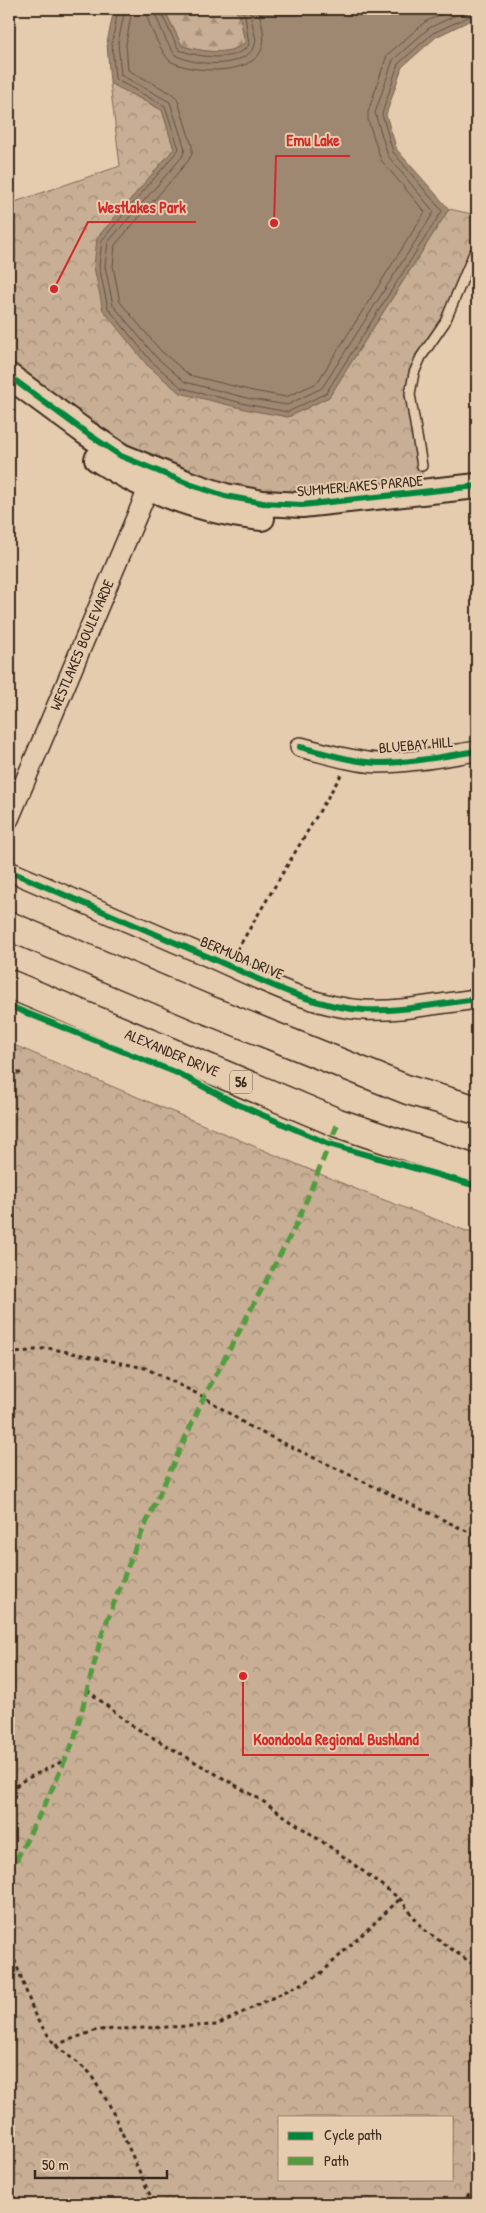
<svg xmlns="http://www.w3.org/2000/svg" width="486" height="2213" font-family="'Patrick Hand',sans-serif">
  <style>
    .forest { fill: url(#forest-firs); stroke: #816c59 }
    .park { fill: url(#park-crowns); stroke: #816c59; fill-rule: evenodd }
    .water { fill: #9e8872; stroke: #766250 }
    .lines { fill: none; stroke-linecap: round; stroke-linejoin: round }
    .shore { stroke: #635040; stroke-width: 1 }
    .service-casing { stroke: #3b2a1e; stroke-width: 12 }
    .minor-casing { stroke: #3b2a1e; stroke-width: 22 }
    .tertiary-casing { stroke: #3b2a1e; stroke-width: 28 }
    .primary-casing { stroke: #3b2a1e; stroke-width: 31 }
    .path { stroke: #3b2a1e; stroke-width: 3; stroke-dasharray: 4 4; stroke-linecap: butt }
    .service { stroke: #e6ccae; stroke-width: 9 }
    .minor { stroke: #e6ccae; stroke-width: 19 }
    .tertiary { stroke: #e6ccae; stroke-width: 24 }
    .primary { stroke: #e6ccae; stroke-width: 28 }
    .quiet { stroke: #529c3f; stroke-width: 5; stroke-dasharray: 10 5; stroke-linecap: butt }
    .cycleway-casing { stroke: #e6ccae; stroke-width: 9 }
    .cycleway { stroke: #00873e; stroke-width: 6 }
    .labels { text-anchor: middle; stroke-width: 4; stroke-linejoin: round; paint-order: stroke }
    .shield { fill: #e6ccae; stroke: #6e5b49; stroke-width: 1 }
    .shield-label { font-size: 14px; font-weight: bold; fill: #3b2a1e }
    .street-label { font-size: 15px; fill: #3b2a1e; stroke: #e6ccae }
    .leader { fill: none; stroke: #d62828; stroke-width: 2 }
    .callout-dot { fill: #d62828; stroke: #e6ccae; stroke-width: 2 }
    .callout-label { font-size: 16px; text-anchor: middle; font-weight: bold; fill: #d62828; stroke: #e6ccae; stroke-width: 4; stroke-linejoin: round; paint-order: stroke }
  </style>
  <defs>
    <pattern id="forest-firs" width="22" height="20" patternUnits="userSpaceOnUse" patternTransform="scale(1.25)"><rect width="22" height="20" fill="#c7ae94"/><path d="M5 1l3.5 6h-7zM16 11l3.5 6h-7z" fill="#a38e78"/></pattern>
    <pattern id="park-crowns" width="20" height="18" patternUnits="userSpaceOnUse" patternTransform="scale(1.25)"><rect width="20" height="18" fill="#c7ae94"/><path d="M2 6a3 3 0 1 1 6 0M12 15a3 3 0 1 1 6 0" fill="none" stroke="#a38e78"/></pattern>
  </defs>
  <rect width="100%" height="100%" fill="#e6ccae"/>
  <filter id="ink" filterUnits="userSpaceOnUse"><feTurbulence type="fractalNoise" baseFrequency=".02" numOctaves="2"/><feDisplacementMap in="SourceGraphic" scale="10" xChannelSelector="R" yChannelSelector="G"/><feConvolveMatrix kernelMatrix="1 2 1 2 8 2 1 2 1" color-interpolation-filters="sRGB"/></filter>
  <g filter="url(#ink)">
    <path class="forest" d="M164 9H234L240 16 245 43C226 57 202 51 182 46Z"/>
    <path class="park" d="M110 83 162 110 174 149 97 238 180 392 288 417 329 397 449 209 477 215V251L445 322 421 357 410 394 422 466V492L302 505 189 484 9 373V204L120 166Z
      M9 1043 363 1192 477 1235V2204H9ZM280 2117H452V2179H280Z"/>
    <path class="water" d="M114 9H164L182 46C202 51 227 57 245 43L240 16 234 9H477V17L436 37 402 67 386 115 397 150 449 209 329 397 288 417 249 410 180 393 147 365 103 310 94 267 97 238 174 149 162 110 110 83 107 43Z"/>
    <g class="lines">
      <path class="shore" d="M118 9 112 43 115 79 165 106 179 149 102 240 99 266 108 308 151 361 182 388 250 405 288 412 326 393 442 211 393 152 382 114 398 64 433 33 477 13
        M125 9 118 43 121 75 170 102 185 149 182 157 108 242 105 266 113 305 156 357 185 382 251 399 287 405 322 388 434 212 388 156 375 113 393 60 429 28 469 9
        M132 9 126 44 128 70 171 93 177 98 192 146V154L188 161 115 245 113 266 120 302 161 351 189 375 253 391 286 397 317 383 425 212 381 160 368 120V112L387 55 425 22 452 9
        M146 9C146 21 161 52 170 61 191 73 249 76 261 51 267 40 261 20 258 9
        M153 9 166 40 175 55C196 66 239 69 254 48L256 40 249 9
        M159 9 179 50C199 57 234 63 249 45L245 15 240 9"/>
      <g class="service-casing">
        <path id="service" d="M422 466 410 394 414 373 421 357 445 322 474 253 477 251"/>
      </g>
      <g class="minor-casing">
        <path id="minor" d="M300 747C325 753 352 762 378 763 411 763 445 756 477 751
          M9 819 154 475
          M9 871C76 900 143 929 211 958 259 979 311 1007 364 1010 401 1012 441 1003 477 999"/>
      </g>
      <g class="tertiary-casing">
        <path id="tertiary" d="M9 376 85 432 121 456 189 484 225 496 263 503 302 505 477 486
          M97 459C148 492 201 512 262 518"/>
      </g>
      <g class="primary-casing">
        <path id="primary" d="M9 926 203 1008 408 1090 477 1110
          M9 984 338 1123 477 1170"/>
      </g>
      <path class="path" d="M237 950 341 775
        M9 1073H21
        M9 1354 48 1348 145 1368 204 1397 250 1427 477 1536
        M87 1690 131 1725 261 1800 336 1851 400 1899 423 1929 477 1967
        M9 1791 24 1780 65 1760
        M9 1853 16 1860
        M9 1945 36 2018 55 2045 89 2072 109 2104 154 2204
        M55 2045 97 2030 217 2025 319 1975 400 1899
        M462 2204 468 2196 477 2188"/>
      <use href="#service" class="service"/>
      <use href="#minor" class="minor"/>
      <use href="#tertiary" class="tertiary"/>
      <use href="#primary" class="primary"/>
      <path class="quiet" d="M9 1874 46 1802 74 1740 102 1634 137 1543 204 1397 297 1223 338 1123"/>
      <g class="cycleway-casing">
        <path id="cycleway" d="M9 376 85 432 121 456 189 484 225 496 263 503 302 505 477 486
          M300 747C325 753 352 762 378 763 411 763 445 756 477 751
          M9 871C76 900 143 929 211 958 259 979 311 1007 364 1010 401 1012 441 1003 477 999
          M9 1006 177 1073 235 1103 329 1144 477 1186"/>
      </g>
      <use href="#cycleway" class="cycleway"/>
    </g>
  </g>
  <g class="labels">
    <rect class="shield" x="230" y="1070.5" width="22" height="23" rx="4"/>
    <g class="shield-label">
      <text x="241" y="1087">56</text>
    </g>
    <g class="street-label">
      <text transform="translate(360 486) rotate(-5)" y="5">SUMMERLAKES PARADE</text>
      <text transform="translate(82 645) rotate(-67)" y="5">WESTLAKES BOULEVARDE</text>
      <text transform="translate(416 745) rotate(-5)" y="5">BLUEBAY HILL</text>
      <text transform="translate(242 958) rotate(23)" y="5">BERMUDA DRIVE</text>
      <text transform="translate(172 1053) rotate(23)" y="5">ALEXANDER DRIVE</text>
    </g>
  </g>
  <path class="leader" d="M274 223L276 156H350M54 289L88 222H196M243 1676L243 1755H429"/>
  <g class="callout-dot">
    <circle cx="274" cy="223" r="5"/>
    <circle cx="54" cy="289" r="5"/>
    <circle cx="243" cy="1676" r="5"/>
  </g>
  <g class="callout-label">
    <text x="313" y="146">Emu Lake</text>
    <text x="142" y="213">Westlakes Park</text>
    <text x="336" y="1745">Koondoola Regional Bushland</text>
  </g>
  <rect width="486" height="2213" fill="none" stroke="#e6ccae" stroke-width="30"/>
  <rect x="15" y="15" width="456" height="2183" fill="none" stroke="#3b2a1e" stroke-width="2" filter="url(#ink)"/>
  <rect x="278" y="2116" width="175" height="65" fill="#e6ccae" stroke="#a28b74"/>
  <rect x="288" y="2132" width="25" height="8" fill="#00873e" stroke="#a28b74"/>
  <text x="324" y="2140" font-size="15" fill="#3b2a1e">Cycle path</text>
  <rect x="288" y="2157" width="25" height="8" fill="#529c3f" stroke="#a28b74"/>
  <text x="324" y="2166" font-size="15" fill="#3b2a1e">Path</text>
  <path d="M35 2170v8h132v-8" fill="none" stroke="#3b2a1e" stroke-width="2.5"/>
  <text x="42" y="2170" font-size="15" fill="#3b2a1e" stroke="#e6ccae" stroke-width="4" paint-order="stroke">50 m</text>
</svg>
